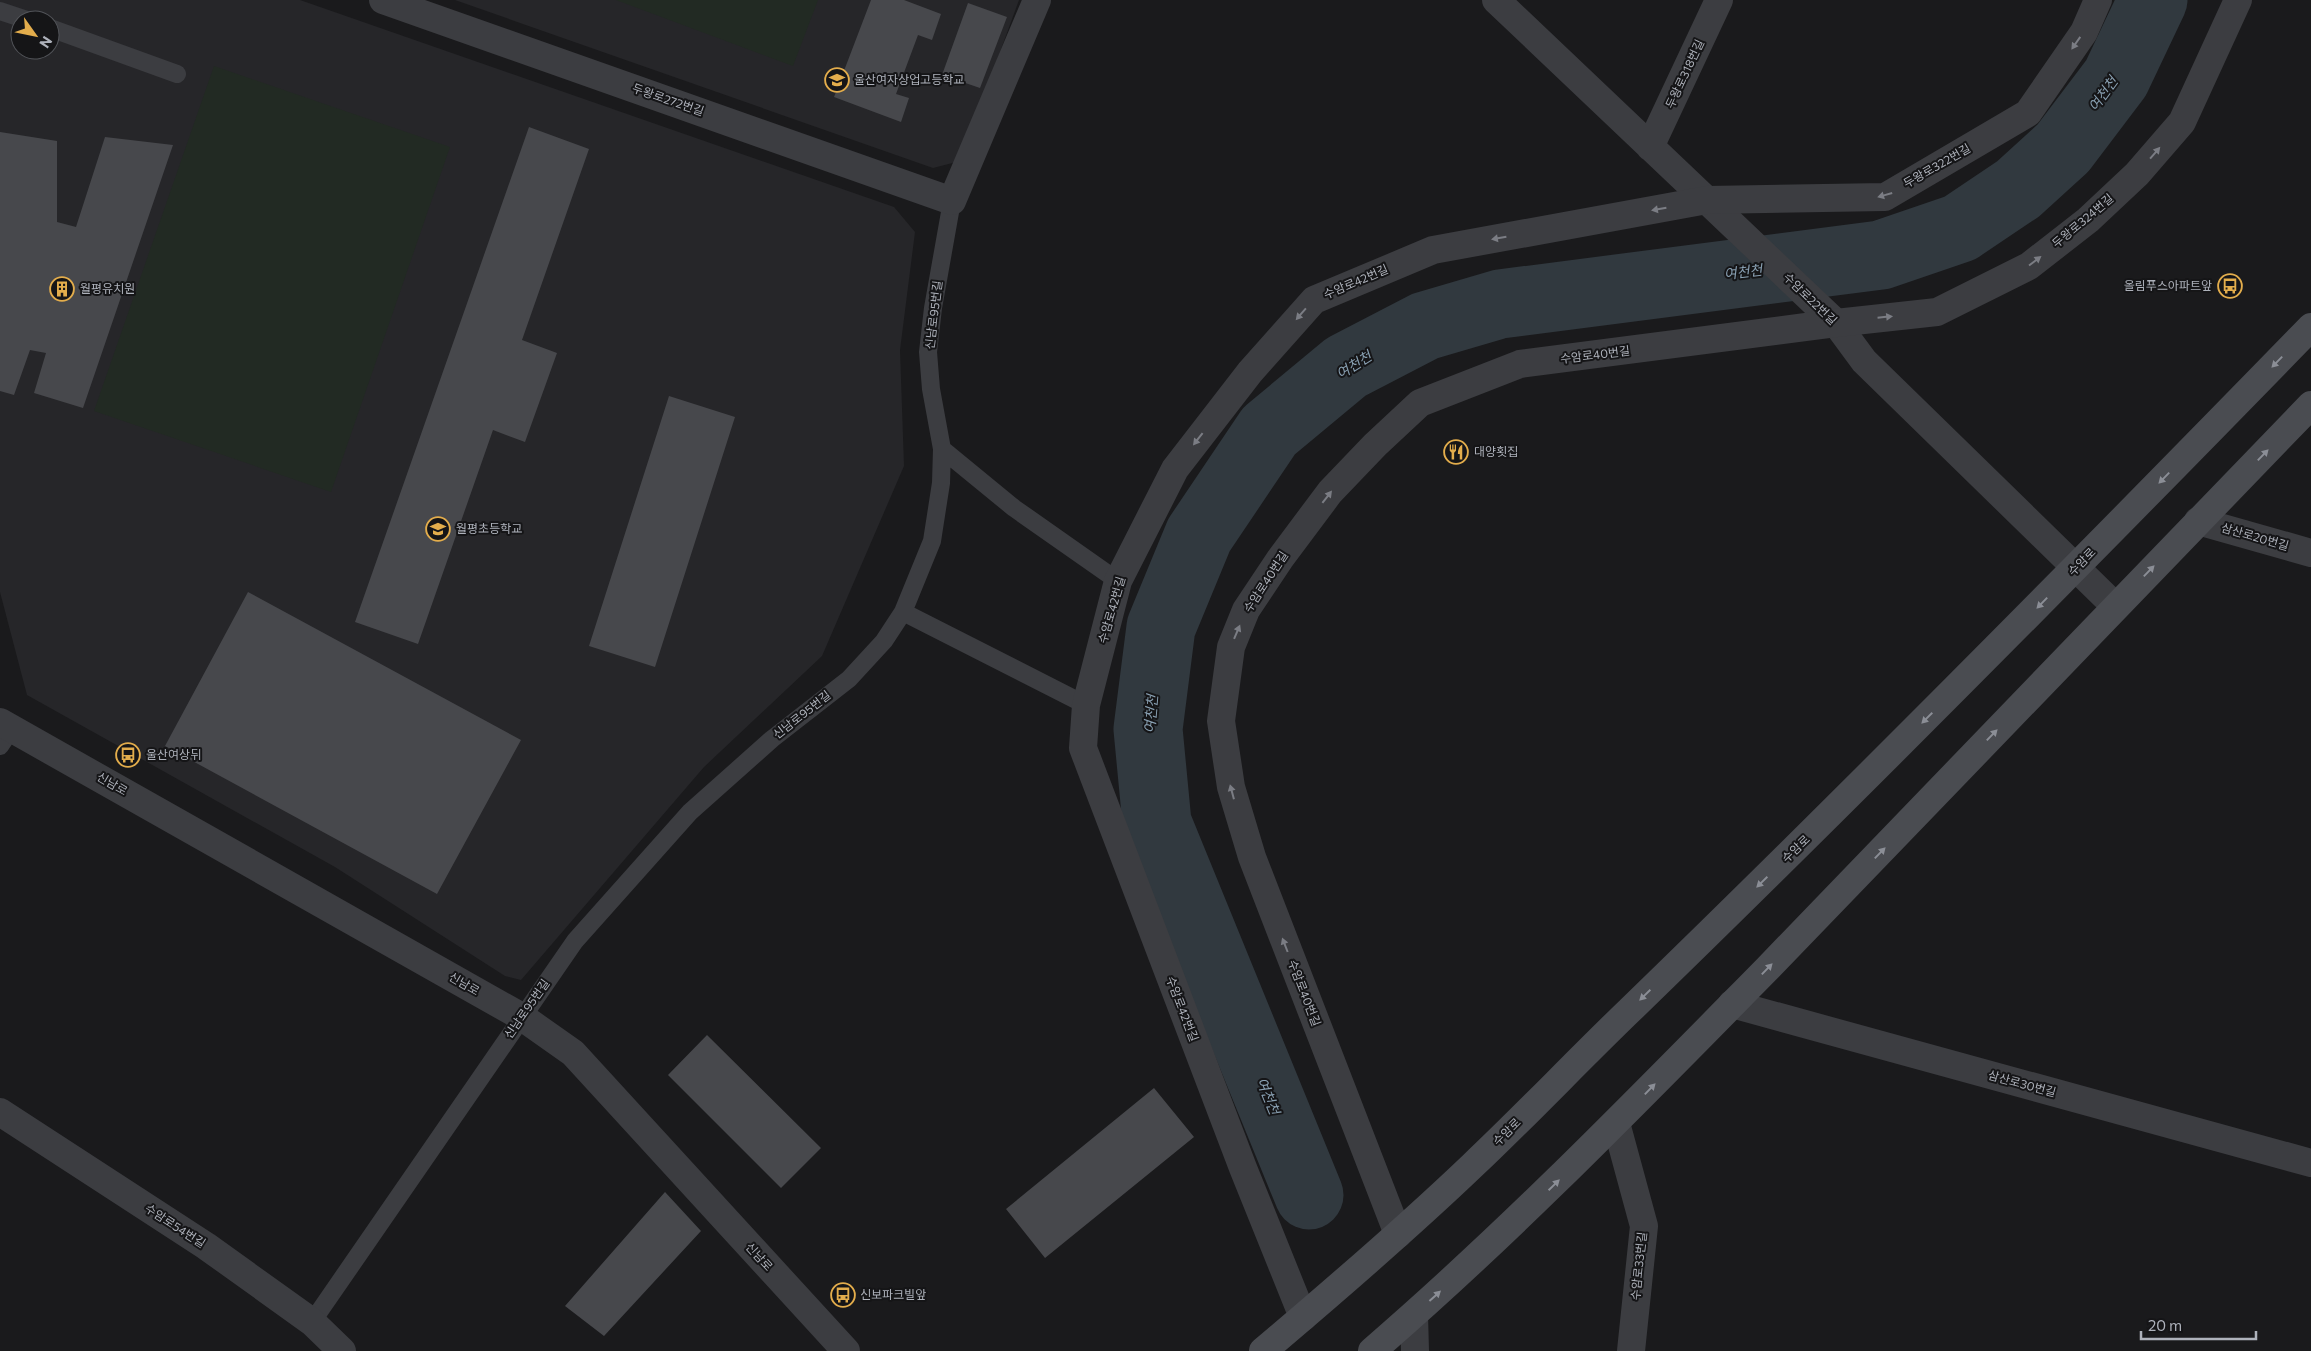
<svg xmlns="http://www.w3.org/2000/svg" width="2311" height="1351" font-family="Commissioner,'Noto Sans KR',sans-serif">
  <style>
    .built { fill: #262629; fill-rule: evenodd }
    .green { fill: #222a23 }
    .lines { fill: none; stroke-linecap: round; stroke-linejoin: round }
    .river { stroke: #31393f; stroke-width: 69 }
    .building { fill: #47484c }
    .service { stroke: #3c3d41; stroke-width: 18 }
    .minor { stroke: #3c3d41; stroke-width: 28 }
    .tertiary { stroke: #3c3d41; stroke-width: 28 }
    .secondary { stroke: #4a4c51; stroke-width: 28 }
    .oneway { fill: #7b7d84 }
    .oneway2 { fill: #8b8e96 }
    .labels { text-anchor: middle; stroke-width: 4; stroke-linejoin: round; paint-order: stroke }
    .street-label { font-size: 12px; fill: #aeb2bb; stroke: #151517 }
    .poi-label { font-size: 12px; fill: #aeb2bb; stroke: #151517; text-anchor: start }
    .water-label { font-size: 14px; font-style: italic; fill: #89a0b2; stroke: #151517 }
  </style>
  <rect width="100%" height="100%" fill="#1a1a1c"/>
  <path class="built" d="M0 0H300L894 207 915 232 900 350 904 466 822 656 704 767 521 980 505 976 335 867 27 695 0 592ZM20 20H50V50H20Z
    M455 0H1019L960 161 933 168Z"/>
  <path class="green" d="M616 0H818L793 66Z
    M214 66 450 147 331 492 94 411Z"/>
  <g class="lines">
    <path class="river" d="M1309 1195 1157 823 1148 729 1161 627 1199 535 1269 431 1346 367 1425 326 1500 304 1881 255 1960 228 2018 189 2063 148 2116 78 2153 0"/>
  </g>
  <path class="building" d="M871 0H904L941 14 932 40 918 35 896 94 909 98 901 122 834 97Z
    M968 3 1007 17 980 88 942 75Z
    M529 127 589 149 522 340 557 353 525 442 493 430 418 644 355 622Z
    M0 132 57 141V222L76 227 105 137 173 145 83 408 34 393 46 353 30 350 14 395 0 391Z
    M669 396 735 417 655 667 589 646Z
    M248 592 521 740 437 894 165 746Z
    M707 1035 821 1148 781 1188 668 1075Z
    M1154 1088 1194 1137 1045 1258 1006 1209Z
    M665 1192 701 1231 604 1336 565 1306Z"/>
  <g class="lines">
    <path class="service" d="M0 11 27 20
      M50 28 177 74
      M942 449 1014 508 1118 581
      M903 612 1086 705
      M0 746 12 728
      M312 1322 575 941 690 812 772 739 849 679 884 641 903 612 932 541 941 483 942 449 931 389 928 352 933 308 952 201"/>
    <path class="minor" d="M383 0 952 201 1037 0
      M1496 0 1836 323 1864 361 2115 606
      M1650 147 1719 0
      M2198 521 2311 553
      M1732 1004 2311 1163
      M0 1112 206 1246 312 1322 342 1351
      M1616 1123 1644 1226 1631 1351
      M1414 1315 1415 1351"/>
    <path class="tertiary" d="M0 722 522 1017 573 1053 846 1351
      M1398 1234 1252 857 1231 787 1221 721 1231 647 1246 610 1280 559 1330 492 1375 445 1420 403 1520 364 1836 323 1937 312 2029 266 2088 220 2137 174 2182 122 2238 0
      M1303 1317 1243 1168 1083 748 1086 705 1118 581 1175 469 1250 372 1314 300 1433 250 1707 200 1885 197 2028 113 2084 32 2098 0"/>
    <path class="secondary" d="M1263 1351C1334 1291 1405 1230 1473 1165 1526 1115 1577 1061 1630 1010 1861 786 2087 557 2311 327
      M1372 1351C1511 1231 1638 1100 1767 969 1949 782 2129 593 2311 405"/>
  </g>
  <defs><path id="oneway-solid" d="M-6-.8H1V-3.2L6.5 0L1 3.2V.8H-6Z" transform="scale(1.25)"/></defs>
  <g class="oneway">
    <use href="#oneway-solid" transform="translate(2076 43) rotate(125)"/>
    <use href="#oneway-solid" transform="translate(2155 153) rotate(-49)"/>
    <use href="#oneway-solid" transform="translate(1885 195) rotate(164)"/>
    <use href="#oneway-solid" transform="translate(1659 209) rotate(170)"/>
    <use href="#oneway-solid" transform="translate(1499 238) rotate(170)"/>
    <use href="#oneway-solid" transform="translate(2035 261) rotate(-37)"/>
    <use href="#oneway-solid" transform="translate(1301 314) rotate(131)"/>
    <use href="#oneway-solid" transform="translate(1885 317) rotate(-6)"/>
    <use href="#oneway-solid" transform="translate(1198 439) rotate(128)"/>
    <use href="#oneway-solid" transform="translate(1327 497) rotate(-52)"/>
    <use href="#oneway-solid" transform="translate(1237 632) rotate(-67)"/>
    <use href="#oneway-solid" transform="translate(1232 792) rotate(-105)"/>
    <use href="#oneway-solid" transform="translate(1285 945) rotate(-111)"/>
  </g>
  <g class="oneway2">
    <use href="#oneway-solid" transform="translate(2277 362) rotate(134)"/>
    <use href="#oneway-solid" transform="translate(2263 455) rotate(-46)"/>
    <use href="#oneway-solid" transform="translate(2164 478) rotate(134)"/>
    <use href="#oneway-solid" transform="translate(2149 571) rotate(-46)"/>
    <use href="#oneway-solid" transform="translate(2042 603) rotate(134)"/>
    <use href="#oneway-solid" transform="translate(1927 718) rotate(135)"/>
    <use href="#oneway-solid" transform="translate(1992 735) rotate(-46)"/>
    <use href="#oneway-solid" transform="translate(1880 853) rotate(-46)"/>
    <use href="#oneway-solid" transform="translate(1762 882) rotate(136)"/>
    <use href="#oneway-solid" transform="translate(1767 969) rotate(-46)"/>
    <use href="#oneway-solid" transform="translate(1645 995) rotate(136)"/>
    <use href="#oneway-solid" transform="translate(1650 1089) rotate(-46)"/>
    <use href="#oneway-solid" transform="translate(1554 1185) rotate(-44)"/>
    <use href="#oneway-solid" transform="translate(1435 1296) rotate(-42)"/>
  </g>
  <defs>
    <g id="school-ring" transform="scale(1.25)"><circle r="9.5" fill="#151517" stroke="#e3ad4c" stroke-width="1.5"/><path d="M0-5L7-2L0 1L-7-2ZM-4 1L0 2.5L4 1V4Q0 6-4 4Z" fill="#e3ad4c"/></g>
    <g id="bus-ring" transform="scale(1.25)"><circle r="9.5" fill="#151517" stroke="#e3ad4c" stroke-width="1.5"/><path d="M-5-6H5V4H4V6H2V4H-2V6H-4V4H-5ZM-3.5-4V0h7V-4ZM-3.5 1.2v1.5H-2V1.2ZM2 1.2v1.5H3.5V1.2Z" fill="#e3ad4c"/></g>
    <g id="building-ring" transform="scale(1.25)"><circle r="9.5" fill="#151517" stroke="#e3ad4c" stroke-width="1.5"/><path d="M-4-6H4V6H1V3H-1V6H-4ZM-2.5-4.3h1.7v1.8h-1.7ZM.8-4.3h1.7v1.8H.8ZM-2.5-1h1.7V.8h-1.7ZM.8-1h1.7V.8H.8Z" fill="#e3ad4c"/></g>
    <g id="restaurant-ring" transform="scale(1.25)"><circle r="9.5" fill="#151517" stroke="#e3ad4c" stroke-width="1.5"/><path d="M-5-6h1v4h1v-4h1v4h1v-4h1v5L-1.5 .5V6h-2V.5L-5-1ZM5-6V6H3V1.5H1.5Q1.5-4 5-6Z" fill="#e3ad4c"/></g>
  </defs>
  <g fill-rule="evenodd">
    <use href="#school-ring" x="837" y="80"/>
    <use href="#bus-ring" x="2230" y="286"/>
    <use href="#building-ring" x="62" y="289"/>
    <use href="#restaurant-ring" x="1456" y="452"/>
    <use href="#school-ring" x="438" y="529"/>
    <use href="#bus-ring" x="128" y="755"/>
    <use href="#bus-ring" x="843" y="1295"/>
  </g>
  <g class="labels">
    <g class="street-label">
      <text transform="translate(1685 74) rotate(-65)" y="4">두왕로318번길</text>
      <text transform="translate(668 100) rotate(19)" y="4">두왕로272번길</text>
      <text transform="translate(1937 166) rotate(-30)" y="4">두왕로322번길</text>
      <text transform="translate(2083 221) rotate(-40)" y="4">두왕로324번길</text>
      <text transform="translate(1356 282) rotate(-23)" y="4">수암로42번길</text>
      <text transform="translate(1810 299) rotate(44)" y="4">수암로22번길</text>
      <text transform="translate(934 315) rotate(-83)" y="4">신남로95번길</text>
      <text transform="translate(1595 355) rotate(-7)" y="4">수암로40번길</text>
      <text transform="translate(2255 537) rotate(16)" y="4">삼산로20번길</text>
      <text transform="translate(2082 562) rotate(-46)" y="4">수암로</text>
      <text transform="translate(1266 582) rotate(-57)" y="4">수암로40번길</text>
      <text transform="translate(1112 610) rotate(-74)" y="4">수암로42번길</text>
      <text transform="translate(802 715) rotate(-38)" y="4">신남로95번길</text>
      <text transform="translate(112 784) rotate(30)" y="4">신남로</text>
      <text transform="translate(1796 849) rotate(-44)" y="4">수암로</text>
      <text transform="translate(464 984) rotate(30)" y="4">신남로</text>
      <text transform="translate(1304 993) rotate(69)" y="4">수암로40번길</text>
      <text transform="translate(527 1009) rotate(-55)" y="4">신남로95번길</text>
      <text transform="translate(1182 1009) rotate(69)" y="4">수암로42번길</text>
      <text transform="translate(2022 1084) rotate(15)" y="4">삼산로30번길</text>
      <text transform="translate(1507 1132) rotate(-45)" y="4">수암로</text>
      <text transform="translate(175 1226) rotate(33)" y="4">수암로54번길</text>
      <text transform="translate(759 1257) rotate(47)" y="4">신남로</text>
      <text transform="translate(1639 1266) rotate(-84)" y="4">수암로33번길</text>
    </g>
    <g class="poi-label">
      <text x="854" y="84">울산여자상업고등학교</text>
      <text x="2212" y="290" text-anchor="end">올림푸스아파트앞</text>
      <text x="80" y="293">월평유치원</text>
      <text x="1474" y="456">대양횟집</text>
      <text x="456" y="533">월평초등학교</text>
      <text x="146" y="759">울산여상뒤</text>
      <text x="860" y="1299">신보파크빌앞</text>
    </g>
    <g class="water-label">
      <text transform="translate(2103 94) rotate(-54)" y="5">여천천</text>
      <text transform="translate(1743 272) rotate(-7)" y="5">여천천</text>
      <text transform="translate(1354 365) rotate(-32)" y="5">여천천</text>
      <text transform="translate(1151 714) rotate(-85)" y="5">여천천</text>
      <text transform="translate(1268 1096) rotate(68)" y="5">여천천</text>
    </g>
  </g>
  <g transform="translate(35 35) rotate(123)"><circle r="24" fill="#151517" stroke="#525459"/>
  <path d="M0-4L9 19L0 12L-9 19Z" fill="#e3ad4c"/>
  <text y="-8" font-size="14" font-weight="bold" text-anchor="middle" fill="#aeb2bb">N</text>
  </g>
  <path d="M2141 1331v8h115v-8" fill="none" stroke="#aeb2bb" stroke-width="2.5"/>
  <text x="2148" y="1331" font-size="15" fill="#aeb2bb" stroke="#151517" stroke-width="4" paint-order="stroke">20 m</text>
</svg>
